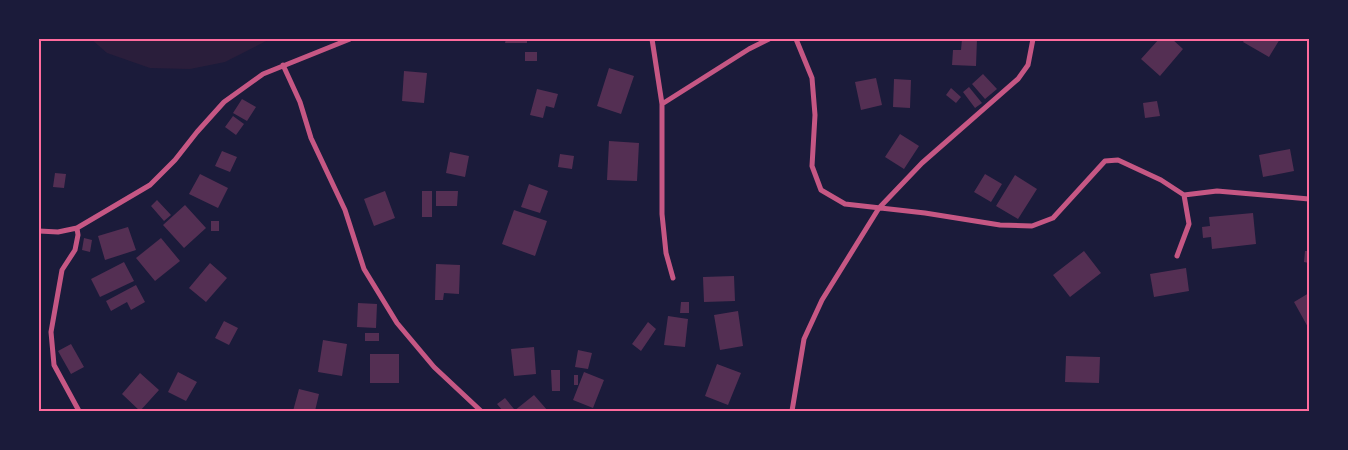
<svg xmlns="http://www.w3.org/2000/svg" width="1348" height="450" font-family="'Public Sans',sans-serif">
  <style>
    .green { fill: #2a1e3b }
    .building { fill: #542f53 }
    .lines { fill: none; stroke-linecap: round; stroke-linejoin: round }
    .minor { stroke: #c65784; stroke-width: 5 }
    .neatline { fill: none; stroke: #ff6b9d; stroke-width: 2 }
  </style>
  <rect width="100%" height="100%" fill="#1b1b3a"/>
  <path class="green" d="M91 39H270L225 62 190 69 150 68 107 53Z"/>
  <path class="building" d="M506 39H527V43H505Z
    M962 39H977L976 66 952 65 953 50H961Z
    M1159 39H1172L1183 49 1160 76 1141 59Z
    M1245 39H1280L1269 57 1243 42Z
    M525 52H537V61H525Z
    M609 68 634 76 621 114 597 106Z
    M404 71 427 73 424 103 402 101Z
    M983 74 997 89 985 99 972 84Z
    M876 78 882 105 861 110 855 82Z
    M894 79 911 80 910 108 893 107Z
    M969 87 982 103 975 108 963 92Z
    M951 88 961 97 956 103 946 95Z
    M537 89 558 94 554 108 546 106 543 118 530 115Z
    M242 99 256 107 247 121 233 113Z
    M1157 101 1160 116 1145 118 1143 103Z
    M233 116 244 124 236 135 225 127Z
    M900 134 919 146 904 169 885 157Z
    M609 141 639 143 637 181 607 180Z
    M1290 149 1294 171 1263 177 1259 155Z
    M222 151 237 157 230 172 215 166Z
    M450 152 469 156 465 177 446 173Z
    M560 154 574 156 572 169 558 167Z
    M55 173 66 174 64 188 53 187Z
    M200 174 228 188 218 208 189 194Z
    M985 174 1002 184 991 202 974 192Z
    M1015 175 1037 189 1018 219 996 206Z
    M529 184 548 191 540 213 521 207Z
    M385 191 395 218 374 226 364 199Z
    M422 191H432V217H422Z
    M436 191H458L457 206H436Z
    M157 200 171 215 164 221 151 206Z
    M185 205 206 228 184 248 163 225Z
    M514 210 547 221 535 256 502 244Z
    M1253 213 1256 244 1212 249 1211 237 1203 238 1202 227 1210 226 1209 217Z
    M211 221H219V231H211Z
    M128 227 136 250 105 260 98 236Z
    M84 238 92 240 90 252 82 250Z
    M161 238 180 261 155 281 136 258Z
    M1084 251 1101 273 1070 297 1053 275Z
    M1305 251H1309V263L1304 262Z
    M124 262 134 281 100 297 91 279Z
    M210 263 227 278 206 302 189 288Z
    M436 264 460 265 459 294 444 293 443 300H435Z
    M1186 268 1189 291 1154 297 1150 274Z
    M734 276 735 301 704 302 703 277Z
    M136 285 145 302 131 310 127 302 111 311 106 301Z
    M1309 293V329L1294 302Z
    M681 302H689V313H680Z
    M358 303 377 304 376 328 357 327Z
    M738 311 743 346 720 350 714 315Z
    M668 316 688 319 685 347 664 345Z
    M224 321 238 328 229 345 215 338Z
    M648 322 656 329 641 351 632 344Z
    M365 333H379V341H365Z
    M323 340 347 344 342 376 318 372Z
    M71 344 84 367 71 374 58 351Z
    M534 347 536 374 514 376 511 349Z
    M578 350 592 353 588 369 575 367Z
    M370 354H399V383H370Z
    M1066 356 1100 357 1099 383 1065 382Z
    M717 364 741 373 728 405 705 396Z
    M551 370H560V391H552Z
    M178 372 197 382 186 401 168 392Z
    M584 372 604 380 593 408 573 400Z
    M140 373 159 390 140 411 122 394Z
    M574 375H578V385H574Z
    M299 389 319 394 315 411H293Z
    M534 395 548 411H514Z
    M505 398 514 409 512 411H503L497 404Z"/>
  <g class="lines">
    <path class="minor" d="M652 39 662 104 749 49 769 39
      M796 39 812 78 815 115 812 166 821 190 845 204 925 213 1000 225 1032 226 1053 218 1105 161 1118 160 1161 180 1184 195 1217 191 1309 199
      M283 65 300 102 311 138 345 210 364 269 397 323 434 367 481 411
      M662 104V214L666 253 673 278
      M77 228 78 235 75 250 62 270 51 332 54 365 79 411
      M39 231 58 232 77 228 150 185 175 160 197 132 224 102 263 74 350 39
      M1177 256 1189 224 1184 195
      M792 411 804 339 822 300 879 208 922 163 1018 79 1028 65 1033 39"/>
  </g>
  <rect width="1348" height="450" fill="none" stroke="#1b1b3a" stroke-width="80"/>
  <rect x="40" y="40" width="1268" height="370" class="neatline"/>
</svg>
